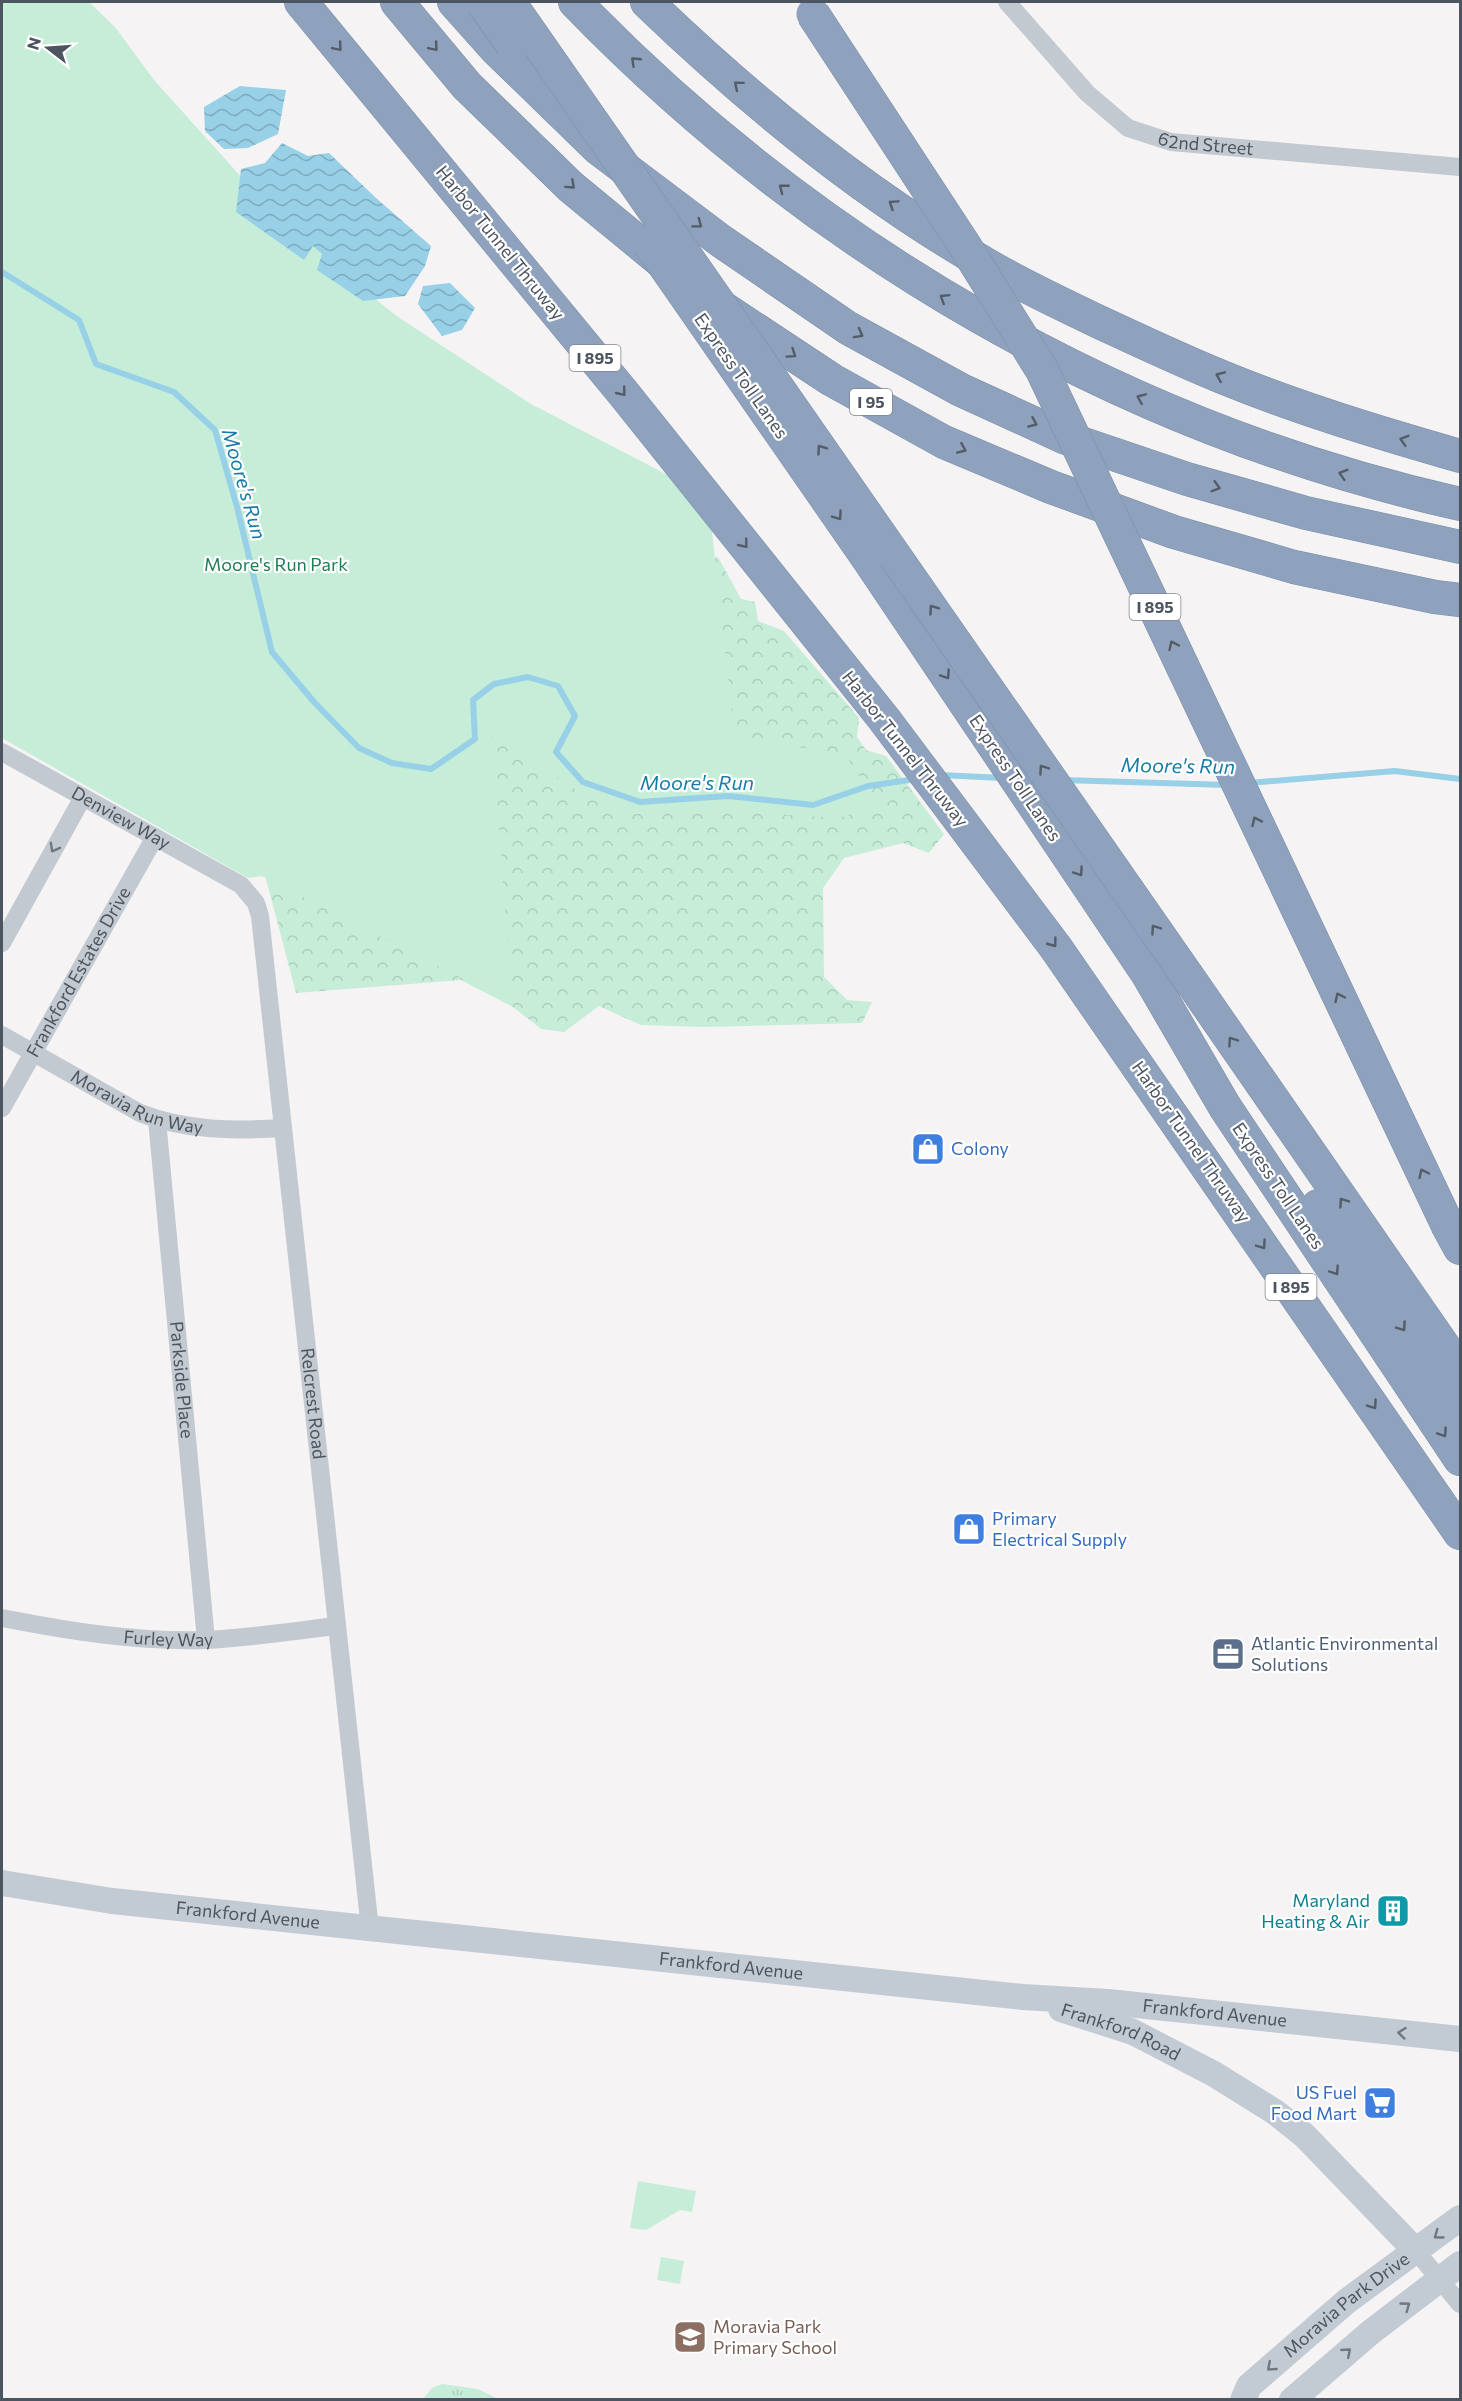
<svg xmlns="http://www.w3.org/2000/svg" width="1462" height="2401" font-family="Commissioner,sans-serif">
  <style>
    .grass { fill: url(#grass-tufts) }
    .forest { fill: url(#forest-crowns) }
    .park { fill: #c6edd8 }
    .water { fill: url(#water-waves) }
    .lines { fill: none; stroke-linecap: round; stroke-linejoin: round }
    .stream { stroke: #97d0e7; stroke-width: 6 }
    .highway-casing { stroke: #7a8da9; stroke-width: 34 }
    .street { stroke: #c2c9d0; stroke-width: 18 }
    .secondary { stroke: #c2cad4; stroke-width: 26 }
    .highway { stroke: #8fa2bd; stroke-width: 33 }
    .highway-bridge-casing { stroke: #7a8da9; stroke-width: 34; stroke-linecap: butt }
    .highway-bridge { stroke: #8fa2bd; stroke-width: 33 }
    .oneway { stroke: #535c68 }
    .oneway2 { stroke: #6f7781 }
    .oneway3 { stroke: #6f7782 }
    .labels { text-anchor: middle; stroke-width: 4.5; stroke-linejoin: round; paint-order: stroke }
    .shield { fill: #fff; stroke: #82878f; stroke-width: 1.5 }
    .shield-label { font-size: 16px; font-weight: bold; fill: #4c545f }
    .street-label { font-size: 18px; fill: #4c545f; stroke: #fff }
    .park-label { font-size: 18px; fill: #207d55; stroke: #fff }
    .shop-label { font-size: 18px; fill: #366cbe; stroke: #fff; text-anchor: start }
    .service-label { font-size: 18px; fill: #4e5e75; stroke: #fff; text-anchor: start }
    .culture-label { font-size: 18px; fill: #0d838f; stroke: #fff; text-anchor: end }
    .education-label { font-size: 18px; fill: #785e54; stroke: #fff; text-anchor: start }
    .water-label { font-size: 20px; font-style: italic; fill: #187da6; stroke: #fff }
  </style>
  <defs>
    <pattern id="grass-tufts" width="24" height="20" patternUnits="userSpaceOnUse" patternTransform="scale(1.5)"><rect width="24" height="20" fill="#c6edd8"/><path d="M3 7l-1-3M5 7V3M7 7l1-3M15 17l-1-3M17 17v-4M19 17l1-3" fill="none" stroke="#accdbc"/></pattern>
    <pattern id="forest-crowns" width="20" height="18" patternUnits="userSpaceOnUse" patternTransform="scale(1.5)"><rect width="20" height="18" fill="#c6edd8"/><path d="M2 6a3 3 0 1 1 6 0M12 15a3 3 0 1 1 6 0" fill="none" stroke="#accdbc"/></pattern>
    <pattern id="water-waves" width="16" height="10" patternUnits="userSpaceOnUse" patternTransform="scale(1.5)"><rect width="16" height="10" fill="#97d0e7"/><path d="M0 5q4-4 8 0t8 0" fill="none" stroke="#7dabbe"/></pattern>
  </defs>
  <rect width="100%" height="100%" fill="#f5f3f3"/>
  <path class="grass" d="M442 2384 478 2389 498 2399H423L432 2388Z"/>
  <path class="forest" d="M2 2H56L9 131 212 345 307 425 371 375 607 496 648 521 693 560 718 557 741 599 755 602 758 621 784 631 859 718 857 737 866 750 886 756 944 834 929 853 903 843 844 858 823 888 824 977 847 1000 872 1002 862 1023 704 1027 641 1025 599 1006 564 1032 541 1029 513 1007 461 980 296 993 265 875 281 883 263 855H241L220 843 232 815 244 795 237 767V746L219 735 208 701 213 683 211 666 189 631 169 637 72 574 47 573 15 610 2 596Z"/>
  <path class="park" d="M2 2H89L115 27 154 80 243 179 354 282 398 317 531 404 708 496 735 739 844 753 877 803 841 818 721 811 632 814 589 799 492 732 512 1004 262 876 248 878 2 738Z
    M638 2181 696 2191 692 2212 680 2210 646 2230 630 2228Z
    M661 2257 684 2261 680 2284 657 2280Z"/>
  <path class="water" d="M240 86 286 90 278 134 248 148 224 149 205 131 204 107Z
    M282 143 308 156 329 153 376 198 431 246 425 266 405 296 363 301 317 270 322 254 313 246 304 260 236 212 241 169 265 163Z
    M450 283 475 308 462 330 442 336 418 304 423 286Z"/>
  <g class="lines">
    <path class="stream" d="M2 272 79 320 96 364 174 392 215 430 237 507 272 652 314 702 359 748 392 763 431 769 475 739 473 700 494 684 528 677 558 686 575 716 556 752 583 782 640 802 728 796 813 805 868 786 916 779
      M941 775 1002 778
      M1063 780 1227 785
      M1249 783 1395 771 1460 779"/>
    <g class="highway-casing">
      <path id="highway" d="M301 2 624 394 884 719 1056 948 1460 1533
        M397 2 467 86 571 187 667 266
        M454 2 495 48 599 149 721 241 848 328 961 390 1066 438 1187 479 1306 513 1460 547
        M575 2C815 250 1122 428 1460 504
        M647 2C750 101 863 194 987 265 1023 286 1060 303 1097 321 1138 340 1180 360 1222 377 1300 409 1380 433 1460 456
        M720 306 832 380 944 442 1051 487 1174 532 1294 567 1435 597 1460 600
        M867 557 1147 973 1225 1107 1460 1459
        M1188 977 1460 1370
        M1318 1206 1460 1411
        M1448 1226 1460 1248"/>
    </g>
    <g class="street">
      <path id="s1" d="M1007 2 1087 93 1128 128 1171 142 1460 167"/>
      <path id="s2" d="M2 752 241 885 256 903 260 916 370 1929"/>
      <path d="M2 943 83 797"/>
      <path id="s3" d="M2 1035 140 1113C186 1131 235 1131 283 1128"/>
      <path id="s4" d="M2 1108 155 837"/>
      <path id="s5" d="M157 1120 206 1640"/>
      <path id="s6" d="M2 1618C69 1631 136 1642 205 1640 249 1638 293 1631 337 1626"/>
      <path d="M1416 2251 1460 2304"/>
    </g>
    <g class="secondary">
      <path id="s7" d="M2 1883 112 1901 1023 1997 1108 2002 1460 2039"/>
      <path id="s8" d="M1061 2009 1133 2032 1214 2074 1275 2112 1304 2135 1416 2251"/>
      <path id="s9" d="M1243 2400 1249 2386 1347 2301 1460 2218"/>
      <path d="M1292 2400 1371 2332 1460 2264"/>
    </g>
    <use href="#highway" class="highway"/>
    <g class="highway-bridge-casing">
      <path id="highway-bridge" d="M482 2 512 44
        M509 2 1188 977
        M813 14 963 243 1042 370 1448 1226
        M649 243 867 557"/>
    </g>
    <use href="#highway-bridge" class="highway-bridge"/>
  </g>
  <defs><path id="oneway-chevron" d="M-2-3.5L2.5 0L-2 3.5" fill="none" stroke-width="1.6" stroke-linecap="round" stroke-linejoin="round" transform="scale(1.5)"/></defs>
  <g class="oneway">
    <use href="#oneway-chevron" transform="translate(338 47) rotate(50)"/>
    <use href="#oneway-chevron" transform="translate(434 47) rotate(50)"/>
    <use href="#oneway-chevron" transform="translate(635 61) rotate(-136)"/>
    <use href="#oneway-chevron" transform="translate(738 85) rotate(-140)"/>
    <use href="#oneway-chevron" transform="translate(571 185) rotate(42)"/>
    <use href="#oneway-chevron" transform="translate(783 188) rotate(-142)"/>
    <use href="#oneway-chevron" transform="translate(893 204) rotate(-146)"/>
    <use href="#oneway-chevron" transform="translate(698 224) rotate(37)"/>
    <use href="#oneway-chevron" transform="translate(944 298) rotate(-148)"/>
    <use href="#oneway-chevron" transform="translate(859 334) rotate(29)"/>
    <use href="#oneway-chevron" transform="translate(792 354) rotate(34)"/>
    <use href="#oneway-chevron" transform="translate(1220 376) rotate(-157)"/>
    <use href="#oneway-chevron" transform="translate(622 392) rotate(51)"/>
    <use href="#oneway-chevron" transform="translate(1141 398) rotate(-157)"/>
    <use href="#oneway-chevron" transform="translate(1033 423) rotate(24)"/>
    <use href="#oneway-chevron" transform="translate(1404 440) rotate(-163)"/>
    <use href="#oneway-chevron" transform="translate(821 449) rotate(-125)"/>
    <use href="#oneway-chevron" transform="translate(962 449) rotate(23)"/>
    <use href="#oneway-chevron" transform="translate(1343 474) rotate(-163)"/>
    <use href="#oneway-chevron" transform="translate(1216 487) rotate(16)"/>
    <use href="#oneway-chevron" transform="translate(838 516) rotate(55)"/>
    <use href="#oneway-chevron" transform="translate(744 544) rotate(51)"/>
    <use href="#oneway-chevron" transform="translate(933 609) rotate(-125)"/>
    <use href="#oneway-chevron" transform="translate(1173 645) rotate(-115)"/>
    <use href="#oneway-chevron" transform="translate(946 675) rotate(56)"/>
    <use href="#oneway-chevron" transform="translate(1043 769) rotate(-125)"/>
    <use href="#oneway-chevron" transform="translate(1256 821) rotate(-115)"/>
    <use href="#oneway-chevron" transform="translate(1079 872) rotate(56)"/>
    <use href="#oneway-chevron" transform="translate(1155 929) rotate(-125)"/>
    <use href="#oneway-chevron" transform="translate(1053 943) rotate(53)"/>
    <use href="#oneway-chevron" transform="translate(1339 997) rotate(-115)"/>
    <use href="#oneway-chevron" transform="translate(1232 1041) rotate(-125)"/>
    <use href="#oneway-chevron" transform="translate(1423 1173) rotate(-115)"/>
    <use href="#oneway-chevron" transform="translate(1343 1202) rotate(-125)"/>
    <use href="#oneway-chevron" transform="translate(1262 1245) rotate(55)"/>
    <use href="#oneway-chevron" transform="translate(1335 1271) rotate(56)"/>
    <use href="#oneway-chevron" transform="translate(1402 1327) rotate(55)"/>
    <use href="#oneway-chevron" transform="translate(1373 1405) rotate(55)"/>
    <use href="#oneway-chevron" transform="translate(1443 1433) rotate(56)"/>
  </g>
  <use class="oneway2" href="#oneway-chevron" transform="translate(54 848) rotate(119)"/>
  <g class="oneway3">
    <use href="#oneway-chevron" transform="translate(1402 2033) rotate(-174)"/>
    <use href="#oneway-chevron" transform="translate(1438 2235) rotate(144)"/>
    <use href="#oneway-chevron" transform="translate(1406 2306) rotate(-36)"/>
    <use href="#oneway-chevron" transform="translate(1347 2352) rotate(-41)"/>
    <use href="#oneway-chevron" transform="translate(1271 2367) rotate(139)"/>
  </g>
  <defs>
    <g id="shop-square" transform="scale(1.725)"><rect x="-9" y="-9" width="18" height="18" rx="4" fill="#3f7fe0" stroke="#fff"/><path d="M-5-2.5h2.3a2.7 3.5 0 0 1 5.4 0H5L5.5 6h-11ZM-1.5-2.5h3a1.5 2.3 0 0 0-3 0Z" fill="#fff"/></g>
    <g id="office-square" transform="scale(1.725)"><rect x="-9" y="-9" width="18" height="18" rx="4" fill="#5c6f8a" stroke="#fff"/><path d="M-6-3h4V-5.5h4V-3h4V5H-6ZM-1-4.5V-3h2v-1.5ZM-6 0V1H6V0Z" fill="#fff"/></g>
    <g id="building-square" transform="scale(1.725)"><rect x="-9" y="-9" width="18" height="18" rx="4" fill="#0f9aa8" stroke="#fff"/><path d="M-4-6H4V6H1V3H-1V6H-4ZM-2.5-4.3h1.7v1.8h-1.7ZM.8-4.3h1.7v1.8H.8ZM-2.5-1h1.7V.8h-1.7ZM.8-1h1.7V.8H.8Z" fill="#fff"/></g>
    <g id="supermarket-square" transform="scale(1.725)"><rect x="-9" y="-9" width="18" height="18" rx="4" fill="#3f7fe0" stroke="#fff"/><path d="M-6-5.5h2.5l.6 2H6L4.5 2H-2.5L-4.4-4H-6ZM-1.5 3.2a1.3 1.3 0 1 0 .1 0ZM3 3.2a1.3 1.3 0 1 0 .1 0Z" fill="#fff"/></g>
    <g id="school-square" transform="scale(1.725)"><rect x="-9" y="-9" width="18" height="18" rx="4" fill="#8d6e63" stroke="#fff"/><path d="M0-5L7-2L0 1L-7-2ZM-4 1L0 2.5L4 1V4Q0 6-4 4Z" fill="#fff"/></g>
  </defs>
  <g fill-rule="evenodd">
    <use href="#shop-square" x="928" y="1149"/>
    <use href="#shop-square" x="969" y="1529"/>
    <use href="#office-square" x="1228" y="1654"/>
    <use href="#building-square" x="1393" y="1911"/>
    <use href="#supermarket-square" x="1380" y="2103"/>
    <use href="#school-square" x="690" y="2337"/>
  </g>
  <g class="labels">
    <g class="shield">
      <rect x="569.5" y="345" width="51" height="26" rx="4.5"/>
      <rect x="850" y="389" width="42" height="26" rx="4.5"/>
      <rect x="1129.5" y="594" width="51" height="26" rx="4.5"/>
      <rect x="1265.5" y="1274" width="51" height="26" rx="4.5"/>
    </g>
    <g class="shield-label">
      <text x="595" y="364">I 895</text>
      <text x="871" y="408">I 95</text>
      <text x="1155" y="613">I 895</text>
      <text x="1291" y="1293">I 895</text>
    </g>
    <g class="street-label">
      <text dy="6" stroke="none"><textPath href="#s1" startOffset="255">62nd Street</textPath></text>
      <text transform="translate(500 243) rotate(51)" y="6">Harbor Tunnel Thruway</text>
      <text transform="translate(741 376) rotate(55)" y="6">Express Toll Lanes</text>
      <text transform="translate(905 749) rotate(52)" y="6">Harbor Tunnel Thruway</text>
      <text transform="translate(1015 778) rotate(56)" y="6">Express Toll Lanes</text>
      <text dy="6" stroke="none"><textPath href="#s2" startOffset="136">Denview Way</textPath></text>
      <text dy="6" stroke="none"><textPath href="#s4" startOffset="156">Frankford Estates Drive</textPath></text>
      <text dy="6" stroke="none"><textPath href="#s3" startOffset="152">Moravia Run Way</textPath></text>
      <text transform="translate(1191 1142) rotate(55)" y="6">Harbor Tunnel Thruway</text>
      <text transform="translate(1278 1186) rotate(56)" y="6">Express Toll Lanes</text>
      <text dy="6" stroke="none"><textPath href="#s5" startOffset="261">Parkside Place</textPath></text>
      <text dy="6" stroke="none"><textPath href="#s2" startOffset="801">Relcrest Road</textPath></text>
      <text dy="6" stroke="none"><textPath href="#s6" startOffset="168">Furley Way</textPath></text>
      <text dy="6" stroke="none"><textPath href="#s7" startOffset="248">Frankford Avenue</textPath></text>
      <text dy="6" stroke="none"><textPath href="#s7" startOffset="734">Frankford Avenue</textPath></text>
      <text dy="6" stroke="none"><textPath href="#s7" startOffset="1220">Frankford Avenue</textPath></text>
      <text dy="6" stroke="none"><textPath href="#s8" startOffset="64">Frankford Road</textPath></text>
      <text dy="6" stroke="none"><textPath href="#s9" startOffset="142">Moravia Park Drive</textPath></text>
    </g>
    <g class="park-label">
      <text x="276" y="571">Moore's Run Park</text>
    </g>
    <g class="shop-label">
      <text x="951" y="1155">Colony</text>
      <text x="992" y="1525">Primary<tspan x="992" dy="21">Electrical Supply</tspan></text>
      <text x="1357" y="2099" text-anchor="end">US Fuel<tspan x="1357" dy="21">Food Mart</tspan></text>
    </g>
    <g class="service-label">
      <text x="1251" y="1650">Atlantic Environmental<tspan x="1251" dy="21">Solutions</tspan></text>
    </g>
    <g class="culture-label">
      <text x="1370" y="1907">Maryland<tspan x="1370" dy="21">Heating &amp; Air</tspan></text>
    </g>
    <g class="education-label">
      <text x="713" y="2333">Moravia Park<tspan x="713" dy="21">Primary School</tspan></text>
    </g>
    <g class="water-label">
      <text transform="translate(244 484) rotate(74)" y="7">Moore's Run</text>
      <text transform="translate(1178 766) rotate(1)" y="7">Moore's Run</text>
      <text x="697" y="790">Moore's Run</text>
    </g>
  </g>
  <rect width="1462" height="2401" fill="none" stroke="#4c545f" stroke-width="6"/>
  <g transform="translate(48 48) rotate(287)" stroke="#ffffff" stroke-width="4.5" paint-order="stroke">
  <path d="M0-4.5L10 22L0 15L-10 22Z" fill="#4c545f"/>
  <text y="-9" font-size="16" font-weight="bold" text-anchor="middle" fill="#4c545f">N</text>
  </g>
</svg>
